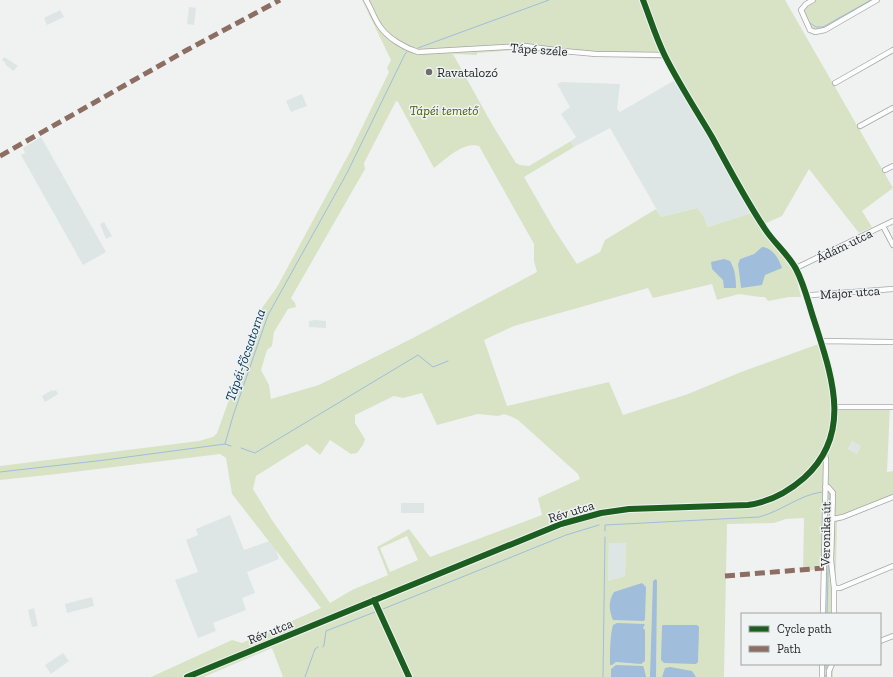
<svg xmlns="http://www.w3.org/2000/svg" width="893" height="677" font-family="'Zilla Slab',serif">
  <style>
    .built { fill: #dde6e4 }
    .green { fill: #d8e3c5; fill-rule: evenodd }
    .water { fill: #a0bddb }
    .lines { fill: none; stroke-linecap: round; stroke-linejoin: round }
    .stream { stroke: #a0bddb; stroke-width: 1 }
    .minor-casing { stroke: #a5a6a6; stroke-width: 6 }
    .minor { stroke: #fdfdfd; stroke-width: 4.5 }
    .quiet { stroke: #8d6e63; stroke-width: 5; stroke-dasharray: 10 5; stroke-linecap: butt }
    .cycleway-casing { stroke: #eff3f3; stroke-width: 8 }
    .cycleway { stroke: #1b5e20; stroke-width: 6 }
    .poi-dot { fill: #6d6e6e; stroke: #eff3f3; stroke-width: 1.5 }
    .labels { text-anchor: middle; stroke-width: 3; stroke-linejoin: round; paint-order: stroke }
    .street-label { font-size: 13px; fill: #262727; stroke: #eff3f3 }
    .poi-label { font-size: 13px; fill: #262727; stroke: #eff3f3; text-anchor: start }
    .park-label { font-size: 13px; font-style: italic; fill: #495e05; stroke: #eff3f3 }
    .water-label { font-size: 14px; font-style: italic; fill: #03345c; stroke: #eff3f3 }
  </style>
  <rect width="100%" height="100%" fill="#f0f2f2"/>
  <path class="built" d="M189 7 196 8 194 25 187 24Z
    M60 10 64 17 47 25 44 18Z
    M4 57 18 66 13 71 5 64 6 63 2 60Z
    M675 80 752 213 708 227 703 215 697 208 661 217 610 128 574 147 571 141 576 137 561 114 570 107 557 84 562 82 620 84 617 109 620 112Z
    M302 94 307 106 291 112 286 101Z
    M41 137 106 252 83 265 21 155 25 153 23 148Z
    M104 222 112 236 106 239 100 224Z
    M315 320 326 321V328L309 327V321Z
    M52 390 53 391 56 390 58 394 45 402 42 396Z
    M852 441 862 446 857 454 848 449Z
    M401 503H424V513H401Z
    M230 515 244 550 272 540 279 559 247 572 255 593 242 598 246 610 213 623 216 631 198 638 175 580 198 572 186 540 198 535 196 529Z
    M609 543H626L625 576 608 581Z
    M92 597 94 606 67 613 65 604Z
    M34 608 38 626 32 627 28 610Z
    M63 653 69 661 51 674 45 665Z"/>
  <path class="green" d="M362 0H785L893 188 862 211 872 227 859 233 809 169 782 216 759 226 795 272 801 297H789L768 301 765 297H760L739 294 717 300 712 284 653 298 648 288 514 326 484 340 507 406 609 382 623 415 688 394 741 372 824 342 833 369 838 404 890 405 887 472 893 471V500L837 522 835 614H821L823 569 803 571 804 518 786 519 774 523 727 524 724 677H283L272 648 204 677H151L232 640 242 643 321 608 232 494 226 458 220 454 57 474 0 480V466L199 441 213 437 217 433 262 308 277 287 351 150 389 72 387 68 391 60ZM515 50 526 52 663 59 752 213 708 227 703 215 697 208 661 217 656 209 605 240 600 252 577 264 554 229 524 177 574 147 571 141 529 166 520 165 516 163 493 126 453 54 477 55V53ZM396 101 398 102 434 168C446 159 463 141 479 146L534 244V261L537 272 413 338 319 385 271 399 269 385 261 370 267 350 272 346 274 332 288 309 296 307 295 303 291 298 365 169 364 163ZM758 251 741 288 738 264 740 259 754 254ZM732 263 735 276 725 288 723 280ZM422 393 437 425 478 414 498 416 504 414 510 416 518 420 578 474 580 479 538 498 542 515 430 557 409 529 377 547 388 575 352 590 330 603 272 520 253 489 256 476 307 444 320 455 330 440 351 454 357 453 363 445 365 439 355 423V415L394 396 403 398ZM852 441 861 446 857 454 848 449ZM407 536 418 560 390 572 380 548ZM609 543H626L625 576 608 581Z
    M816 0H877L825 30 813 31 803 13 804 8Z
    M820 664H833V677H819Z"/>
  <path class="water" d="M762 247C773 248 779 259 782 268L765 275 762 285 741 288 738 264 740 259 754 254Z
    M724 259 730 261C735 268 736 279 736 288H724L723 280 712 269 711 262Z
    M656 579 657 581 656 677H650L653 581Z
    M642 583 646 587 645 619 644 621 613 620C609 611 608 601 614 592Z
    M617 623 645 624 643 628 645 630V661L641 664 616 662 612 665H610C610 652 610 636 613 625Z
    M663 625H697L699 627 698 662 696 664 664 663 661 660 662 626Z
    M616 665 643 666 644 668 646 677H611V669Z
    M670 667 692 671 696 677H662L665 668Z"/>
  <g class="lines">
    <path class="stream" d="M810 23 816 27H823L871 0
      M418 48 549 0
      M225 444 233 416 268 315 347 173 405 54 407 52
      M241 448 255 453 418 355 433 367 448 361
      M0 472 105 460 225 444 231 446
      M605 531V525L759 517C782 511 799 495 822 492
      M383 609 566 535 599 525
      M827 614 830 493
      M323 647 324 645 326 631 375 612
      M826 669V664
      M305 677 315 649 318 647
      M603 677 605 537
      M825 677 826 675"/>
    <g class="minor-casing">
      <path id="minor" d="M366 0C371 8 374 18 379 25 387 38 405 48 418 52L525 46 563 51 596 54 665 55
        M813 0 806 4 801 10 810 30 815 32 825 30 877 0
        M835 83 893 50
        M860 126 893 108
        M885 170 893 166
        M883 226 893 245
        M796 268 893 221
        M806 297 812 295 893 289
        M820 341 893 342
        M834 407H893
        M825 487H828L833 493 831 560 834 588V614
        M833 519 843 517 893 497
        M834 588H840L893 566
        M374 600 409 677
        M823 614 826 460 825 454
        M880 641 893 636
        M187 677 561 524 601 513 629 509 748 505C770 502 788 492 804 478 853 434 832 377 815 323 809 306 805 286 796 269 788 254 774 243 765 229 745 199 729 168 712 137 696 110 679 84 665 56 656 38 650 18 643 0
        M822 677V664
        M829 677V671L832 664"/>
    </g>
    <use href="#minor" class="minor"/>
    <path class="quiet" d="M0 156 187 50 280 0
      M725 576 824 568"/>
    <g class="cycleway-casing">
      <path id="cycleway" d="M374 600 409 677
        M187 677 561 524 601 513 629 509 748 505C770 502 788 492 804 478 853 434 832 377 815 323 809 306 805 286 796 269 788 254 774 243 765 229 745 199 729 168 712 137 696 110 679 84 665 56 656 38 650 18 643 0"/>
    </g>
    <use href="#cycleway" class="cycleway"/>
  </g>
  <circle class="poi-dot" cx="429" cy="72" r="4"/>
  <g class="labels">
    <g class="street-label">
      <text transform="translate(539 49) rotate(4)" y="5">Tápé széle</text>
      <text transform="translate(844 245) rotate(-26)" y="5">Ádám utca</text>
      <text transform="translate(850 292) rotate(-4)" y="5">Major utca</text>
      <text transform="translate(571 511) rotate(-17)" y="5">Rév utca</text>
      <text transform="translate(825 534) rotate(-89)" y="5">Veronika út</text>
      <text transform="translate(270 631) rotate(-22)" y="5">Rév utca</text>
    </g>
    <g class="poi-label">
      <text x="437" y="77">Ravatalozó</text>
    </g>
    <g class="park-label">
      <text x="444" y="115">Tápéi temető</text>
    </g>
    <g class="water-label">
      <text transform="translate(245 355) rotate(-71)" y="5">Tápéi-főcsatorna</text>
    </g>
  </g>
  <rect x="741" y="613" width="140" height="52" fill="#eff3f3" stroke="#9fa1a1"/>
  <rect x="749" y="626" width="20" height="6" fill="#1b5e20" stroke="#9fa1a1"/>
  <text x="777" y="633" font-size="12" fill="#262727">Cycle path</text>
  <rect x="749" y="646" width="20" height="6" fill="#8d6e63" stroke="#9fa1a1"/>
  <text x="777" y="653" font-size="12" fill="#262727">Path</text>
</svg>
